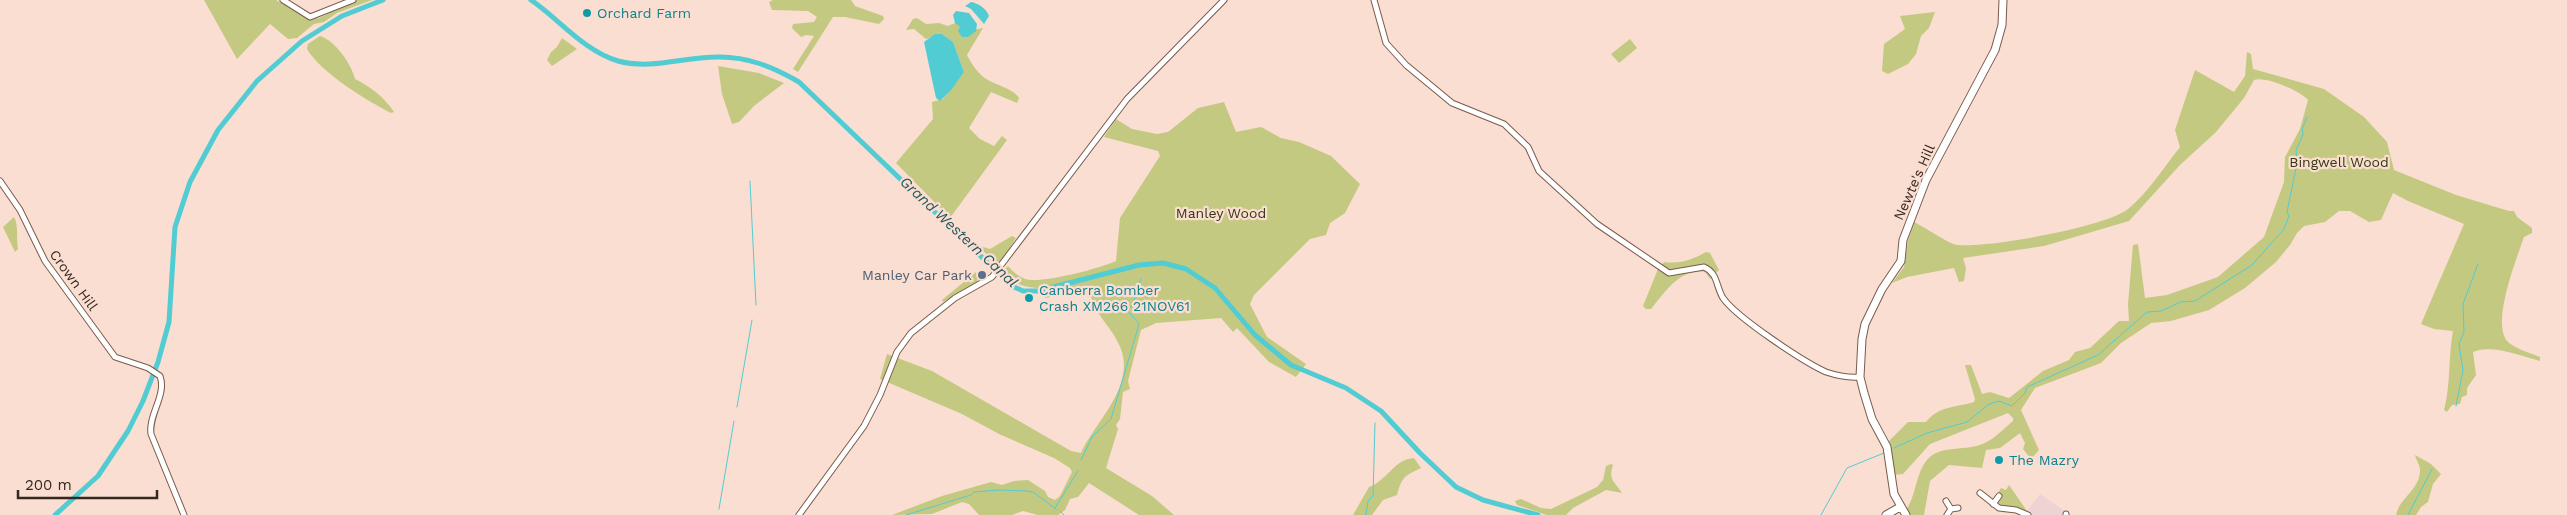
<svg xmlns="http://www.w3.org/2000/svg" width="2567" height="515" font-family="'Work Sans',sans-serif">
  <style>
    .industrial { fill: #eed3d4 }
    .green { fill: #c4c981 }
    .water { fill: #52ccd3 }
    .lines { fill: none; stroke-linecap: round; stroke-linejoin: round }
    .stream { stroke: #52ccd3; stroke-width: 1 }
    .canal { stroke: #52ccd3; stroke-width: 5 }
    .street-casing { stroke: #795b4d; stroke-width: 7 }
    .secondary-casing { stroke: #795b4d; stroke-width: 9 }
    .street { stroke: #fff; stroke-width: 5 }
    .secondary { stroke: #fff; stroke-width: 7 }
    .culture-dot { fill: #0f9aa8; stroke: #faded1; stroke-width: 2 }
    .service-dot { fill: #5c6f8a; stroke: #faded1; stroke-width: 2 }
    .labels { text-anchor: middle; stroke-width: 4.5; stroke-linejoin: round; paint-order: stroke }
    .culture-label { font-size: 14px; fill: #0d838f; stroke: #faded1; text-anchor: start }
    .park-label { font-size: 14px; fill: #363713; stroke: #faded1 }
    .street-label { font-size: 14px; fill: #352721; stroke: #faded1 }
    .service-label { font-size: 14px; fill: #4e5e75; stroke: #faded1; text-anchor: end }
    .water-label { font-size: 15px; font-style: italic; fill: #24585b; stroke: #faded1 }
  </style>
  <rect width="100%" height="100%" fill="#faded1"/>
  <path class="industrial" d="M2040 494 2065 511 2063 515H2034L2027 511Z"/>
  <path class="green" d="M204 0H276L310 19 319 18 357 0H372L337 13 324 22 314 24 297 38 288 39 270 24 237 59Z
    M773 0H851L855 6 883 16 884 19 879 24 845 17H833L798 72 793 69 814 36 806 35 801 37 792 28 793 24 814 22 817 17 808 11 772 10 769 2Z
    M1935 12 1929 28 1921 36 1916 54 1908 64 1888 74 1882 71 1884 44 1905 29 1900 16Z
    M917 18 926 24 939 23 948 26 955 23C967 31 969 31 983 28L967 55C972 65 979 75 988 80 998 86 1014 89 1019 98L1017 103 991 92 969 128 980 139 994 146 1002 136 1007 140 950 218 896 163 933 119 932 102 943 99 964 72 953 42 942 34 926 39 914 29 906 30 913 19Z
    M320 36C335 40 352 65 355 79 371 87 384 97 394 112L391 113C366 100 321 73 307 49L308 44Z
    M562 38 577 49 552 66 547 60 551 52 557 47Z
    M1630 39 1637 48 1619 63 1611 54Z
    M2247 52 2251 54 2253 69 2324 89 2364 117 2387 142 2394 170 2456 195 2509 211H2514L2517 217 2532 228V233L2524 237C2517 258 2490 324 2508 342 2516 349 2530 353 2540 357V361C2520 356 2493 344 2473 352L2476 375 2467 388V395L2462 397 2460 404 2452 405 2447 412 2444 410C2451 384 2448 358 2453 331L2434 329 2421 324 2464 224 2408 201 2393 193 2381 220 2369 222 2350 211H2339L2325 222 2304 226 2297 233 2290 245 2276 262 2245 288 2209 310 2171 321 2151 323 2121 343 2101 363 2035 388 2021 410 2039 450 2031 459 2023 449 2025 443 2020 433 2000 448 1986 450 1982 468 1949 465 1930 481 1924 515H1910L1906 510C1918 494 1915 463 1936 453 1946 448 1961 449 1971 447 1989 445 2000 432 2013 421V418L2008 413 1930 444 1903 474 1894 475 1889 441 1908 422H1926C1940 405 1955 408 1974 402L1975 399 1965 365H1971L1982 394 1990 392 2009 398 2043 371 2069 360 2075 352 2090 348 2119 321H2129L2128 304 2133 245 2138 244 2145 298 2167 295 2218 277 2264 237 2284 182 2285 157 2300 129 2308 100C2300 91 2266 76 2254 80L2244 98 2216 132 2180 165 2129 221 2044 246 1963 258 1966 268 1964 281 1959 282 1954 268 1907 277 1892 283 1904 267 1908 241 1914 222C1925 227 1948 244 1958 245 1988 248 2106 227 2128 209 2147 194 2165 166 2180 147L2175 130 2195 70 2234 92 2245 76Z
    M718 66 759 73 784 83 754 106 739 122 732 124 722 94Z
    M1224 102 1236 132 1261 127 1281 138 1299 142 1331 156 1360 184 1345 213 1330 223 1326 235 1310 239 1254 295 1250 304 1267 337 1306 364 1296 377 1269 362 1237 328 1233 332 1221 318 1156 323 1141 330 1128 381 1130 389 1123 392 1120 419 1116 425 1118 429 1106 468 1152 496 1174 515H1139L1089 483 1078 497 1070 499 1065 510 1058 515H1038L1023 511 1012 515H979L969 504 962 502 932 514 892 515 942 496 991 482 1002 485 1014 481 1028 480 1045 491 1048 497 1055 500 1060 496 1072 472 1070 468 1054 458 999 434 962 414 880 379 887 354 932 371 1071 451 1081 453C1095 421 1135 388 1121 349 1113 328 1098 319 1091 297L1081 292 1045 298 1042 288C1024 288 1015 284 1003 271L1008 266C1013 272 1022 280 1031 280 1050 281 1098 269 1116 261L1120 218 1160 156 1158 151 1104 137 1116 119 1132 129 1157 134 1168 132 1198 108Z
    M14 217C19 225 16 239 18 249L15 252 3 227Z
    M1012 236 1016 238 999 265 976 245 990 249Z
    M1706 252 1710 253 1719 270 1710 279 1705 272C1680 268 1665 292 1651 309H1646L1643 306 1658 269 1664 262C1680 264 1692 260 1706 252Z
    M976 272 978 283 943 302 942 300Z
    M2415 455 2431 464 2441 474 2433 484 2428 502 2421 507 2416 515H2396C2400 497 2420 490 2420 470 2420 464 2416 461 2415 455Z
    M1414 458 1421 468C1404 476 1402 477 1397 495L1383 500 1372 515H1353L1369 487C1387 481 1394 459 1414 458Z
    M1611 464 1613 465C1608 480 1614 481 1622 493L1606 490 1573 508 1566 515H1547L1517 505 1515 501 1521 499 1541 508 1551 509 1597 487 1603 480 1606 466Z
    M2009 485 2027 511 2000 505 1998 502 2002 497 1997 494 2001 488 2006 490Z"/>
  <path class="water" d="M971 2C978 3 987 9 989 16L984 24 971 9 965 6Z
    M956 11 969 13 977 24 976 31 968 37H962L958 31 960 27 955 23 953 15Z
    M935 34H942L953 42 964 72 951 90 940 101 936 98 924 42Z"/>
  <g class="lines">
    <path class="stream" d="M750 181 756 305
      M2456 406 2463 371 2459 344 2464 332 2463 304 2478 264
      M737 407 752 320
      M1894 448 1927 433 1967 422 1989 404 1999 401 2012 406 2025 393 2027 387 2098 355 2147 312 2161 311 2181 302 2195 301 2252 265 2284 229 2289 216 2287 212 2297 163 2296 150 2303 135 2302 129 2307 117
      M1081 460 1092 437 1111 419 1139 324 1127 310 1132 306 1141 279
      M1055 508 1078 471
      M719 509 734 421
      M1060 511 1064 515
      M906 515 971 495 974 492 998 490 1027 491 1033 492 1056 509
      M1366 515 1368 501 1373 496 1375 423
      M1821 515 1847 468 1884 453
      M2408 515 2432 469"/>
    <path class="canal" d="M531 0C559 19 584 51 618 61 651 70 684 57 716 57 747 56 773 67 799 82L1012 286 1023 291H1038L1139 265 1163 263 1186 269 1215 288 1255 335 1291 365 1346 388 1381 411 1420 453 1456 487 1483 500 1538 515
      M55 515 98 476 128 431 143 401 158 362 169 322 175 227 190 182 218 130 257 81 302 41 342 16 383 0"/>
    <g class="street-casing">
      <path id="street" d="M283 0 310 17 353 0
        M1374 0 1386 43 1406 65 1452 103 1504 124 1528 147 1539 171 1597 224 1669 273 1704 267C1718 273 1716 287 1723 298 1737 318 1804 362 1826 372 1838 376 1848 378 1860 377
        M0 181 20 210 45 261 115 357 148 368 160 376C167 395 148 415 151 434L184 515
        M1980 493 1999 508 2016 510 2028 515
        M1946 501 1951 509
        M1993 504 1999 496
        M799 515 864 426 880 395 897 352 911 333 955 298 992 277 1127 99 1224 0
        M1947 515 1951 509 1958 508
        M2066 515V514"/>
    </g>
    <g class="secondary-casing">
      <path id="secondary" d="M1886 515 1900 507
        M1906 515 1894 494 1887 447 1872 419 1864 393 1860 377 1862 339 1865 324 1882 289 1901 261 1903 240 1926 180 1995 50 2002 25 2003 0"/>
    </g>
    <use href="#street" class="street"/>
    <use href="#secondary" class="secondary"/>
  </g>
  <g class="culture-dot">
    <circle cx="587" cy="13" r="5"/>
    <circle cx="1029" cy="298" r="5"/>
    <circle cx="1999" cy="460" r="5"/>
  </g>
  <circle class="service-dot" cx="982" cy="275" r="5"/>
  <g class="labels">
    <g class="culture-label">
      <text x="597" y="18">Orchard Farm</text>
      <text x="1039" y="295">Canberra Bomber<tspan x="1039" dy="16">Crash XM266 21NOV61</tspan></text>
      <text x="2009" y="465">The Mazry</text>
    </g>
    <g class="park-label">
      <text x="2339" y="167">Bingwell Wood</text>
      <text x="1221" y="218">Manley Wood</text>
    </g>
    <g class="street-label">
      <text transform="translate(1914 182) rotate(-66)" y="5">Newte's Hill</text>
      <text transform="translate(74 280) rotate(54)" y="5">Crown Hill</text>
    </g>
    <g class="service-label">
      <text x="972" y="280">Manley Car Park</text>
    </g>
    <g class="water-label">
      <text transform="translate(959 232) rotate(43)" y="5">Grand Western Canal</text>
    </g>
  </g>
  <path d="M18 490v8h139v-8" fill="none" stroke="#352721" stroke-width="2.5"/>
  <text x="25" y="490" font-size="15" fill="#352721" stroke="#faded1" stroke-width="4" paint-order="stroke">200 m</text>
</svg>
